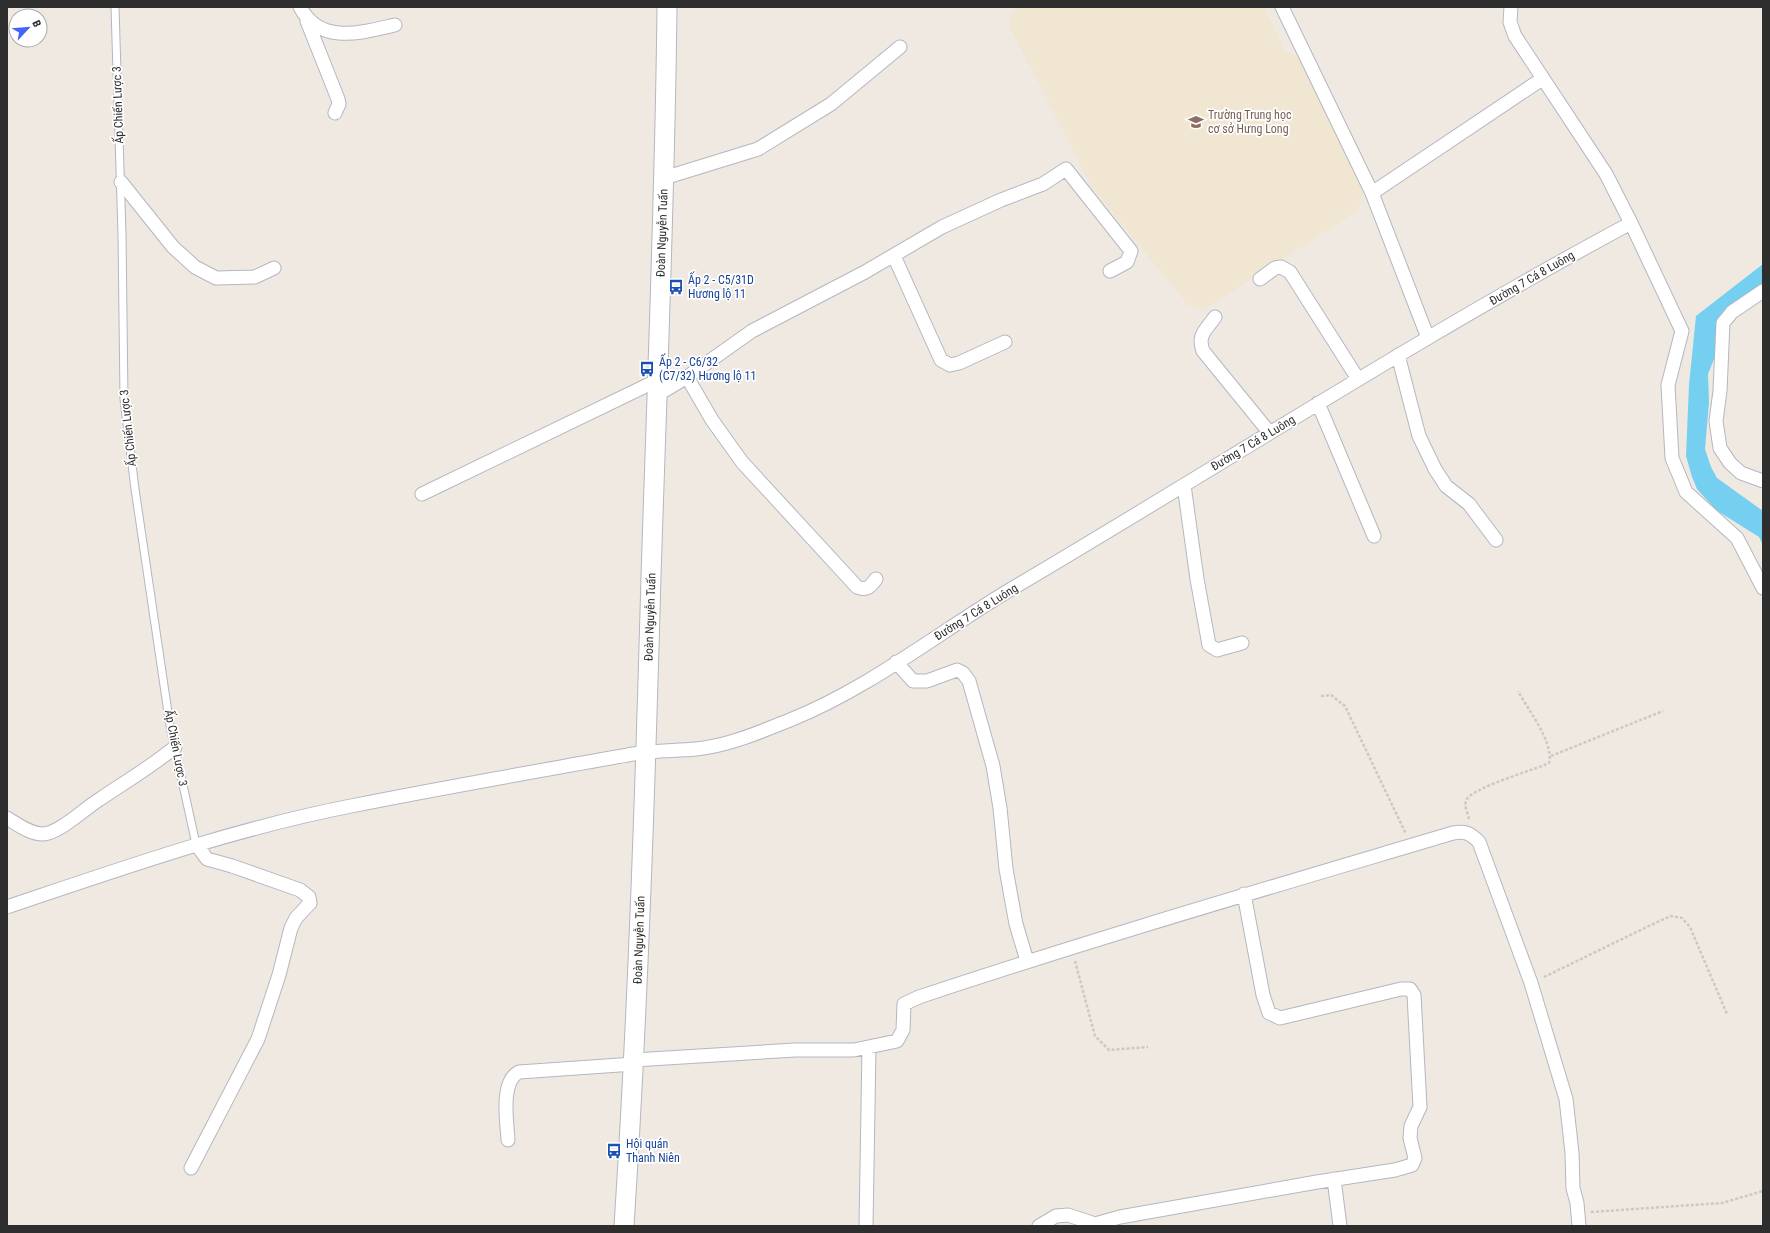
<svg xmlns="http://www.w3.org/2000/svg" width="1770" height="1233" font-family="'Roboto Condensed',sans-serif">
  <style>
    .education { fill: #f0e6d1 }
    .water { fill: #75cff0 }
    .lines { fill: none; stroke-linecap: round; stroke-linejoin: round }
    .lane-casing { stroke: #b4b7c1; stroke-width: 9 }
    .street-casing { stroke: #b4b7c1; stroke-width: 15 }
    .secondary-casing { stroke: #b4b7c1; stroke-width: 21 }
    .path { stroke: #c9c9c9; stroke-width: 2.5; stroke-dasharray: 3 2; stroke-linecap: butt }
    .lane { stroke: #fff; stroke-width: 7 }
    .street { stroke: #fff; stroke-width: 13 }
    .secondary { stroke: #fff; stroke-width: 19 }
    .labels { text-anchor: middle; stroke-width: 3.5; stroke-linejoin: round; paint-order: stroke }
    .street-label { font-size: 12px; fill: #2e2e2e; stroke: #fff }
    .education-label { font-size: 12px; fill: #785e54; stroke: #fff; text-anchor: start }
    .transit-label { font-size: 12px; fill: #164399; stroke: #fff; text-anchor: start }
  </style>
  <rect width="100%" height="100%" fill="#efe9e1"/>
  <path class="education" d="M1016 7H1264L1285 51 1302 58 1365 187 1357 211 1204 310 1188 305 1091 186 1010 27V16Z"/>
  <path class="water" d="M1763 264V287L1735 307 1708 374 1709 402 1705 449 1711 467 1717 478 1763 511V545L1759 537 1716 510 1697 489 1692 477 1686 456 1689 385 1696 316Z"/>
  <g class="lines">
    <g class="lane-casing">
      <path id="lane" d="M115 7 122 234 124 399 135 489 170 726 196 844"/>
    </g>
    <g class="street-casing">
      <path id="street" d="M300 7C320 45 360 33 395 25
        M1282 7 1372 193 1428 338
        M1511 7 1510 22 1515 36 1606 174 1631 223 1682 331 1668 385 1672 458 1686 492 1737 538 1763 588
        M307 21 338 99 339 104 335 113
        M664 178 758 149 831 104 900 47
        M121 182 173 247 195 267 216 278 255 277 274 268
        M1372 193 1542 79
        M894 256 941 360 950 365 959 363 1005 342
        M1260 279 1275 268 1281 267 1290 272 1358 379
        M1763 291 1732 312 1723 323 1720 391 1716 421 1720 448 1730 463 1741 473 1763 481
        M1215 317C1206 330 1197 335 1203 351L1269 432
        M1398 355 1419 436 1435 469 1446 486 1469 504 1496 540
        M687 377 712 420 742 462 857 587C867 591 870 587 876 579
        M657 395 687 377 752 331 865 272 942 227 1001 200 1043 184 1066 169 1131 251 1127 262 1110 271
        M1318 403 1374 536
        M1184 485 1197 579 1209 645 1217 650 1242 643
        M422 494 658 380
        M896 662 913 681H927L957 670 963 673 969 681 993 766 1000 808 1006 869 1016 924 1027 961
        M7 818C17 824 30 834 43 834 60 833 85 808 100 799 125 782 151 767 175 747
        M7 907C120 869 233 829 351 806 445 787 539 771 633 754 654 750 675 751 696 749 728 746 760 732 790 720 870 688 939 632 1013 588 1220 466 1420 336 1631 223
        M634 1060 795 1050H854L897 1041 903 1030 904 1004 919 997C1096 938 1275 886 1453 833 1466 831 1470 833 1479 842L1531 983 1566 1099 1572 1153 1573 1188 1577 1203 1579 1226
        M508 1140C507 1122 500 1081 519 1072L634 1064
        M191 1168 258 1039 279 975 291 928 296 918 310 903 309 897 300 890 232 866 207 859 196 844
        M1334 1179 1340 1226
        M866 1226 869 1047
        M1039 1226 1056 1216 1068 1215 1095 1224 1120 1217 1317 1182 1395 1170 1412 1165 1415 1158 1410 1138 1411 1126 1420 1107 1414 995 1410 989H1401L1280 1018 1269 1013 1263 995 1244 894"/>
    </g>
    <g class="secondary-casing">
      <path id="secondary" d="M624 1226C638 1010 645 793 651 577 657 387 665 197 667 7"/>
    </g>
    <path class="path" d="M1321 696 1331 695 1345 706 1406 834
      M1551 756 1663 711
      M1469 819C1468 814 1464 806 1466 801 1469 788 1535 770 1549 763 1554 742 1528 710 1518 691
      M1075 961 1095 1036 1109 1050 1148 1047
      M1544 977 1653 924 1671 916 1682 918 1690 927 1727 1014
      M1591 1212 1722 1203 1763 1191"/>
    <use href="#lane" class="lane"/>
    <use href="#street" class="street"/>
    <use href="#secondary" class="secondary"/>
  </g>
  <defs>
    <g id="school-bare" transform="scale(1.2)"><path d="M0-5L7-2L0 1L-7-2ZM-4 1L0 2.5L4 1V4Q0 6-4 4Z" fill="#8d6e63" stroke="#fff" stroke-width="2.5" paint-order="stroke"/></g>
    <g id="bus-bare" transform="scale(1.2)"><path d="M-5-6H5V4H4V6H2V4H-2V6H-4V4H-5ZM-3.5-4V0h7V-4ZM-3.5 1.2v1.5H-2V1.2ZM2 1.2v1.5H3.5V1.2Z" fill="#1a4fb4" stroke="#fff" stroke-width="2.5" paint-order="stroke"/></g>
  </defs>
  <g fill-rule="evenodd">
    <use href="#school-bare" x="1196" y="122"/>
    <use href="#bus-bare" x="676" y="287"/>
    <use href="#bus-bare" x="647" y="369"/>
    <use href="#bus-bare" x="614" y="1151"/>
  </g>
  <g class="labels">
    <g class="street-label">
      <text transform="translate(118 105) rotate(-92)" y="4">Ấp Chiến Lược 3</text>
      <text transform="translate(662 233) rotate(-88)" y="4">Đoàn Nguyễn Tuấn</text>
      <text transform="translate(1532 278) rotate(-30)" y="4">Đường 7 Cá 8 Luông</text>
      <text transform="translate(128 428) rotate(-96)" y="4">Ấp Chiến Lược 3</text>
      <text transform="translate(1253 443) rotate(-31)" y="4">Đường 7 Cá 8 Luông</text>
      <text transform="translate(976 612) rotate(-32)" y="4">Đường 7 Cá 8 Luông</text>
      <text transform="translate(650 617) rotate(-88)" y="4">Đoàn Nguyễn Tuấn</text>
      <text transform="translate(176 748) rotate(79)" y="4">Ấp Chiến Lược 3</text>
      <text transform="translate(639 940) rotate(-88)" y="4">Đoàn Nguyễn Tuấn</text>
    </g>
    <g class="education-label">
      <text x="1208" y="119">Trường Trung học<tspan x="1208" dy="14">cơ sở Hưng Long</tspan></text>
    </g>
    <g class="transit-label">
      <text x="688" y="284">Ấp 2 - C5/31D<tspan x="688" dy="14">Hương lộ 11</tspan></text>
      <text x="659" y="366">Ấp 2 - C6/32<tspan x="659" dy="14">(C7/32) Hương lộ 11</tspan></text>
      <text x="626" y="1148">Hội quán<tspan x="626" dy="14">Thanh Niên</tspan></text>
    </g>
  </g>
  <rect width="1770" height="1233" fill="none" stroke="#2e2e2e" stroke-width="16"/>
  <g transform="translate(28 28) rotate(64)"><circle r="19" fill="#ffffff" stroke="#ababab"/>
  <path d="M0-3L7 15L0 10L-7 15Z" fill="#4264fb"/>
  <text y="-6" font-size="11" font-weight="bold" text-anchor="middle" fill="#2e2e2e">B</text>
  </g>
</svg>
